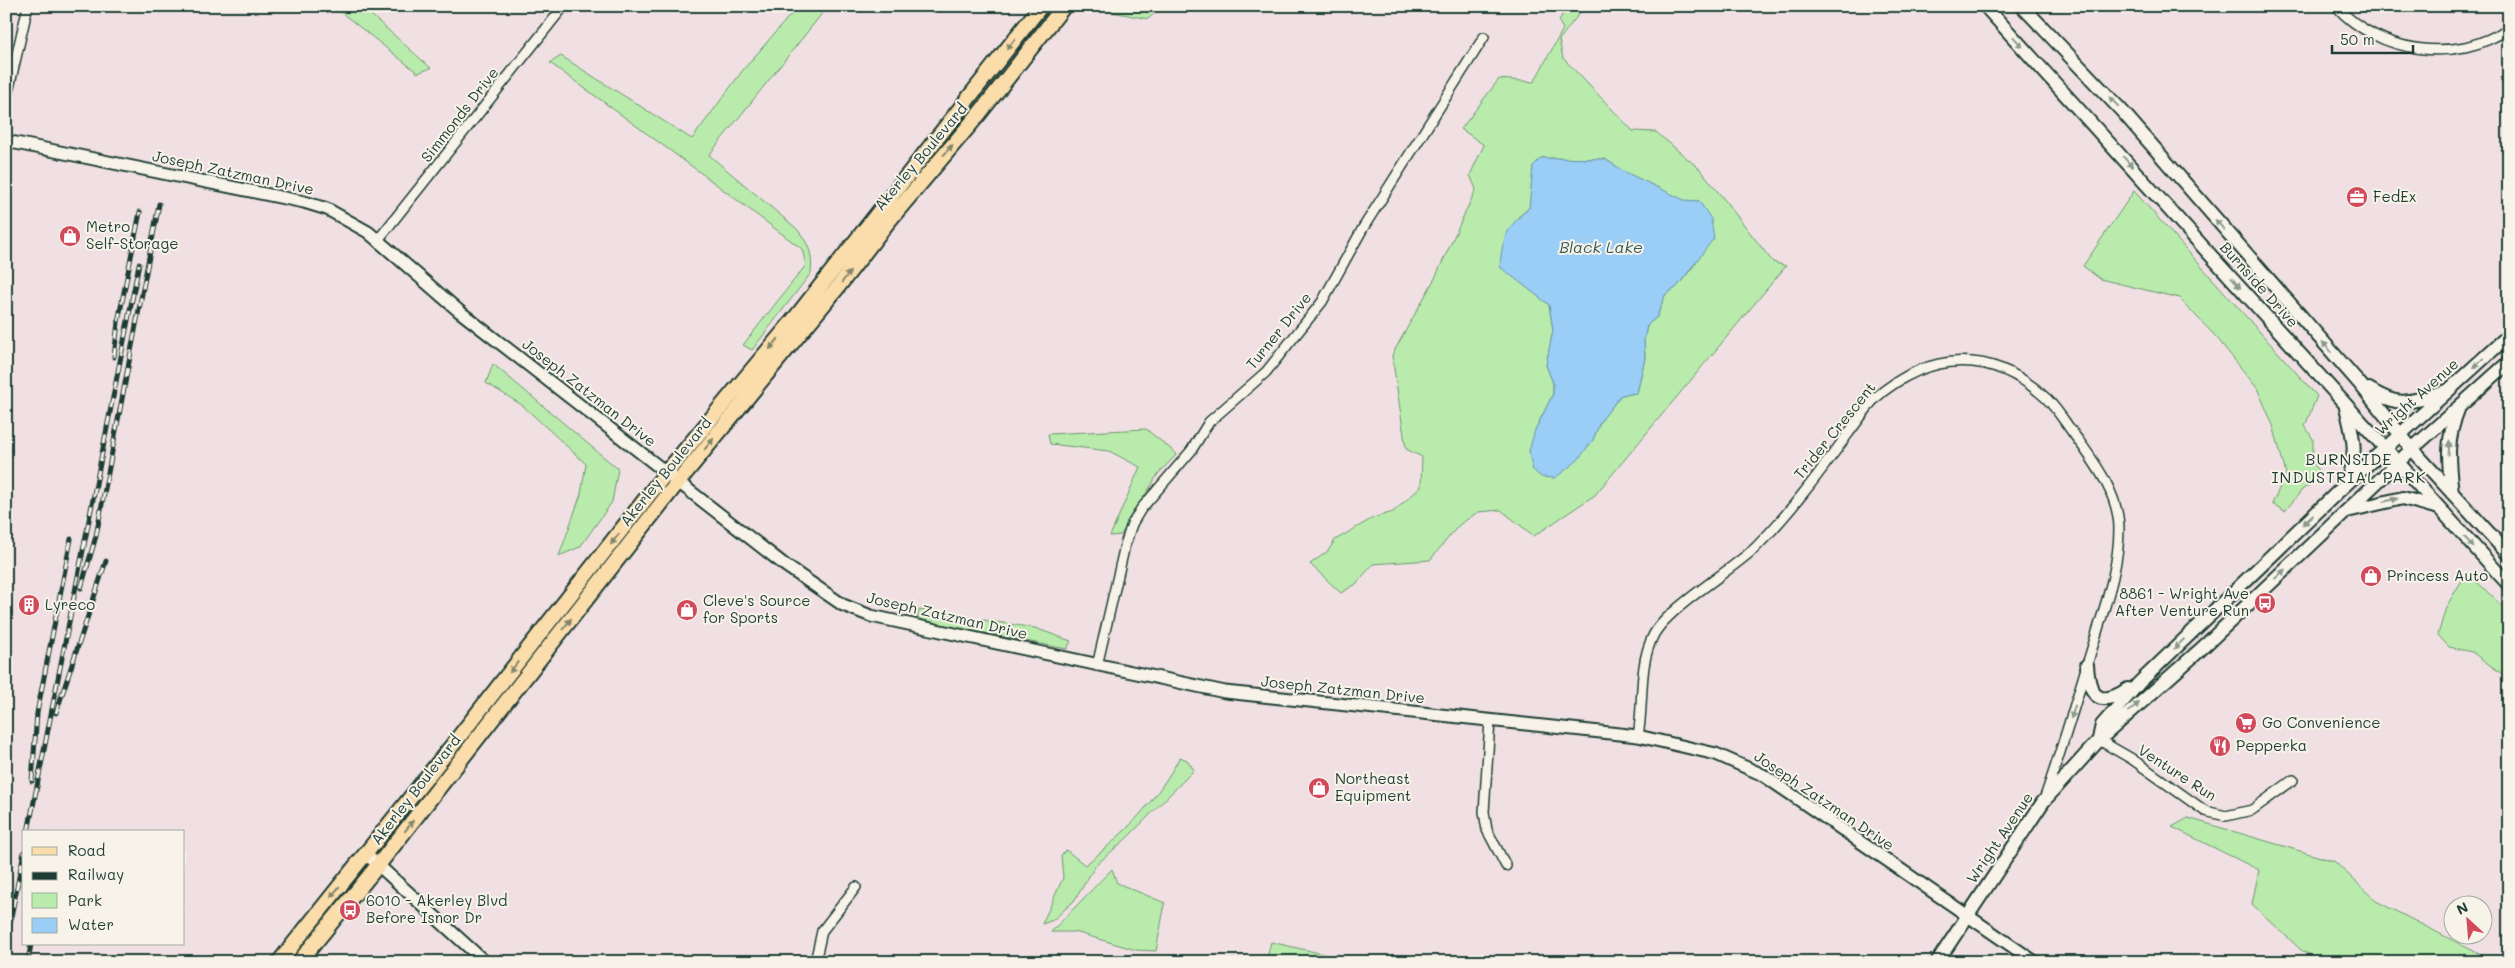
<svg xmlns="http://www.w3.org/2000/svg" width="2515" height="968" font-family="Mali,sans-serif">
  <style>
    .built { fill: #f0e0e3; fill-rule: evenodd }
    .green { fill: #b9ecac; stroke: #6c9470; fill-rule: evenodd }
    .water { fill: #9acef7; stroke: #6994a9 }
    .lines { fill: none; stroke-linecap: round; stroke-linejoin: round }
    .minor-casing { stroke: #1f3d34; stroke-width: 12 }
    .tertiary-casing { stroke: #1f3d34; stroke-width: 15 }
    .secondary-casing { stroke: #1f3d34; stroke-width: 16 }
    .primary-casing { stroke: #1f3d34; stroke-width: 18 }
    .minor { stroke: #f7f3e8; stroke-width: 9 }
    .tertiary { stroke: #f7f3e8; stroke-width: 11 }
    .secondary { stroke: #f7f3e8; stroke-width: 12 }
    .primary { stroke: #fbddab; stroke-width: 14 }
    .rail-casing { stroke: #1f3d34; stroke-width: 5 }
    .rail { stroke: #f7f3e8; stroke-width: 3; stroke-dasharray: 9; stroke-linecap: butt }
    .oneway { fill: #8b988e }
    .oneway2 { fill: #82856a }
    .labels { text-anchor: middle; stroke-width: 4; stroke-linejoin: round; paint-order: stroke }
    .street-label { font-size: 15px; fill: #1f3d34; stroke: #f7f3e8 }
    .poi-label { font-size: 15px; fill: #1f3d34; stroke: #f7f3e8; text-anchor: start }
    .water-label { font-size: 16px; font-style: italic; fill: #385a5b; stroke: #f7f3e8 }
    .neighbourhood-label { font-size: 16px; letter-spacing: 1px; fill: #1f3d34; stroke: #f7f3e8 }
  </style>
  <rect width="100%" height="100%" fill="#f7f3e8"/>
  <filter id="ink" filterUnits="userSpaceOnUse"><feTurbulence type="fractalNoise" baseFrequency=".02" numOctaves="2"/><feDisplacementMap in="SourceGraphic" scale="10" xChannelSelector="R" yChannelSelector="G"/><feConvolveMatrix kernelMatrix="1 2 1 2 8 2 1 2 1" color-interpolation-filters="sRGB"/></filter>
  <g filter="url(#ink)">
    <path class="built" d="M6 6H333L418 73 431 67 361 6H798L743 70 692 139 561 56 705 176 802 249 806 265 743 345 811 273 797 229 709 155 828 6H1101L1112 12 1148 19 1163 6H1566L1559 22 1563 28 1534 82 1461 129 1485 144 1470 175 1476 189 1435 278 1421 487 1393 512 1373 518 1335 540 1328 551 1310 564 1356 584 1373 564 1430 560 1459 525 1478 512 1501 510 1534 536 1595 495 1786 266 1773 263 1701 170 1656 132 1633 131 1563 58 1559 40 1585 6H2509V613L2467 572 2449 647 2472 652 2509 679V962H2495L2376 901 2334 861 2188 818 2172 827 2259 870 2301 950 2323 962H1359L1271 943 1266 962H6ZM2134 191 2316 396 2305 426 2313 439V461L2321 477 2302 490 2285 510 2272 504 2286 474 2273 425 2257 388 2217 338 2179 298 2100 279ZM493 364 618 469 559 555 581 494 586 464 522 405 486 383ZM24 832H184V944H24ZM1112 869 1117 883 1165 903 1136 950 1075 932H1052ZM2452 906H2482V936H2452Z"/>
    <path class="green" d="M333 6H361L431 68 418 73Z
      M798 6H828L709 155 797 229C809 244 813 254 811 273L752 350 743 345 806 265 802 249 705 176 550 63 561 56 692 139 743 70Z
      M1101 6H1163L1148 19 1112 12Z
      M1566 6H1585L1559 40 1563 58 1633 131 1656 132 1701 170 1773 262 1786 266 1595 495 1534 536 1501 510 1478 512 1459 525 1430 560 1373 564 1356 584 1341 593 1310 564 1328 551 1335 540 1373 518 1393 512 1421 487 1422 457 1406 449 1392 355 1435 278 1476 189 1470 175 1484 145 1461 129 1499 79 1534 82 1563 29 1559 22ZM1541 158 1605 159 1623 171 1684 201H1699L1696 263 1677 287 1665 295 1657 317 1647 325 1644 341 1645 358 1637 393 1621 395 1600 422 1593 440 1535 430 1553 394V383L1546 365 1553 330 1549 305 1518 280V217L1529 208Z
      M2134 191 2317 396 2305 426 2313 439V461L2321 477 2302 490 2285 511 2272 504 2286 474 2273 425 2257 388 2217 338 2179 298 2100 279 2083 266Z
      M493 364 618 469 612 502 580 547 559 556 581 494 586 464 522 405 486 383Z
      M1146 429 1177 454 1158 474 1121 535 1110 536 1140 467 1109 451 1050 444 1048 434Z
      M2467 572 2509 613V679L2472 652 2449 647 2438 635 2446 607Z
      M919 610 1035 628 1071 641 1067 649 917 620Z
      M1180 757 1187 760 1194 770 1127 838 1096 865 1074 901 1053 920 1042 924 1063 878 1061 855 1066 850 1085 865C1126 833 1155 802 1180 757Z
      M2188 818 2334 861 2376 901 2495 962H2323L2301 950 2252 904 2259 870 2172 827Z
      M1112 869 1117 883 1165 903 1156 951 1136 950 1075 932H1051Z
      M1271 942 1359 962H1266Z"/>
    <path class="water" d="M1541 158 1605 159 1623 171 1684 200 1699 201 1711 219 1714 238 1677 287 1665 295 1657 317 1647 325 1644 341 1645 358 1637 393 1621 395 1600 422 1593 440 1577 461 1555 478 1541 477 1532 469 1529 451 1535 430 1553 394V383L1546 365 1553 330 1549 305 1500 267C1502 238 1506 228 1529 208L1533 166Z"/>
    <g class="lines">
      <g class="minor-casing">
        <path id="minor" d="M2336 6C2378 53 2456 65 2509 28
          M6 101 28 6
          M378 240 564 6
          M1097 666 1125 545 1132 524 1141 509 1191 451 1209 422 1266 372 1322 302 1363 228 1484 37
          M1490 721 1484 812 1487 830 1506 866
          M1638 736C1644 704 1638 666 1653 636 1666 609 1731 571 1756 547 1800 503 1836 449 1874 399 1929 351 1992 347 2047 399 2059 411 2068 427 2079 441 2097 466 2119 496 2119 529 2119 568 2105 605 2094 642 2078 694 2063 746 2045 797
          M2099 740 2132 759 2205 811 2226 816 2252 810 2293 780
          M815 962 822 931 856 887"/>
      </g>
      <g class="tertiary-casing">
        <path id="tertiary" d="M6 141 304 202 327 209 368 232 459 311 786 566 843 605 871 616 1225 692 1638 736 1716 754 1763 775 2035 962
          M366 854 485 962"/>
      </g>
      <g class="secondary-casing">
        <path id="secondary" d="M1985 6 2509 585
          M2022 6 2122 111 2360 384 2412 449 2509 555
          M2369 389C2402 410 2411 401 2446 391
          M2346 482C2359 453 2353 437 2346 407
          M2452 493C2448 459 2446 439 2459 407
          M2347 511 2403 498 2435 507
          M2087 665C2089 697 2099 708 2128 689
          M2099 739 2102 725 2139 683 2344 486 2509 335
          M1937 962 2043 802 2099 740 2200 650 2412 449 2509 362"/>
      </g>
      <g class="primary-casing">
        <path id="primary" d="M279 962 451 747 666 473 796 317 1041 6
          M299 962 379 864 678 482 837 288 887 223 979 114 1064 6"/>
      </g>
      <use href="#minor" class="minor"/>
      <use href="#tertiary" class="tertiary"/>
      <use href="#secondary" class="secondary"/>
      <use href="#primary" class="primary"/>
      <g class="rail-casing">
        <path id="rail" d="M114 357 118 322 140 212
          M81 588 96 536 159 204
          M56 713 106 561
          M32 781 37 713 71 539
          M28 832 139 264
          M6 942 24 852
          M28 962 31 944"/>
      </g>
      <use href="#rail" class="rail"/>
    </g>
    <defs><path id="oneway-solid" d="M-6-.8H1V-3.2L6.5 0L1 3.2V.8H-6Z" transform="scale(1.25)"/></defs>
    <g class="oneway">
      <use href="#oneway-solid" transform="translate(2018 42) rotate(48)"/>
      <use href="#oneway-solid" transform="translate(2114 102) rotate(-134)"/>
      <use href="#oneway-solid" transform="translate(2128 162) rotate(48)"/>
      <use href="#oneway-solid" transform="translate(2220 225) rotate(-131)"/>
      <use href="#oneway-solid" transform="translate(2236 283) rotate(48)"/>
      <use href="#oneway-solid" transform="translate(2327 347) rotate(-132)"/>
      <use href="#oneway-solid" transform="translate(2479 363) rotate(138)"/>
      <use href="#oneway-solid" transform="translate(2449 448) rotate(-86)"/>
      <use href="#oneway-solid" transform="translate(2391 500) rotate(-13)"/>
      <use href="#oneway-solid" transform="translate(2308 520) rotate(137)"/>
      <use href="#oneway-solid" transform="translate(2469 542) rotate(47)"/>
      <use href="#oneway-solid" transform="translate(2280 574) rotate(-43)"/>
      <use href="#oneway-solid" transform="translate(2179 644) rotate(136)"/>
      <use href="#oneway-solid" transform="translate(2134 707) rotate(-41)"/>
      <use href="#oneway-solid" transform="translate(2073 712) rotate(107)"/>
    </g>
    <g class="oneway2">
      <use href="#oneway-solid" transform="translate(1011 44) rotate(128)"/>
      <use href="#oneway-solid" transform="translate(948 150) rotate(-49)"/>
      <use href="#oneway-solid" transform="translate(846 277) rotate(-53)"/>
      <use href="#oneway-solid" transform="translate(774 344) rotate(130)"/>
      <use href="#oneway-solid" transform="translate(709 444) rotate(-51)"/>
      <use href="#oneway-solid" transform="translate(615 539) rotate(128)"/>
      <use href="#oneway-solid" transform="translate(567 624) rotate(-52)"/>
      <use href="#oneway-solid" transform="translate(514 667) rotate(128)"/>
      <use href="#oneway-solid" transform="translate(409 826) rotate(-52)"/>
      <use href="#oneway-solid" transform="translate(335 892) rotate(129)"/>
    </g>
  </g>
  <defs>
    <g id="office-disc" transform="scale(1.125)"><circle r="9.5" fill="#d1495b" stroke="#f7f3e8"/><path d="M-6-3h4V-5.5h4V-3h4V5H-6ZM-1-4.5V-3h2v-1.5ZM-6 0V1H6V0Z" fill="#fff"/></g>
    <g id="shop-disc" transform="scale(1.125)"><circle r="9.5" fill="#d1495b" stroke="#f7f3e8"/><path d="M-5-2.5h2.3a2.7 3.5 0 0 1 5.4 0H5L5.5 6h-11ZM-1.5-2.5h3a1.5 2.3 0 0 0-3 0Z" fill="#fff"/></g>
    <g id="bus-disc" transform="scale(1.125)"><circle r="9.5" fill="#d1495b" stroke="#f7f3e8"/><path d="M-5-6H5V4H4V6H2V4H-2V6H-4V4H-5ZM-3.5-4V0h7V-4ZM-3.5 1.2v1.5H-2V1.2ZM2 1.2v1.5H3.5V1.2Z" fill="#fff"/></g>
    <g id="building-disc" transform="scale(1.125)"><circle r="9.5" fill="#d1495b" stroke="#f7f3e8"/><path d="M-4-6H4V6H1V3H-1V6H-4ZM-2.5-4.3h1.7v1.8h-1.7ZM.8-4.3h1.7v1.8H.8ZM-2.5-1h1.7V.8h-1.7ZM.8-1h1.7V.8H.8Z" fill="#fff"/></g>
    <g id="supermarket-disc" transform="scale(1.125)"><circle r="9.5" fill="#d1495b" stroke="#f7f3e8"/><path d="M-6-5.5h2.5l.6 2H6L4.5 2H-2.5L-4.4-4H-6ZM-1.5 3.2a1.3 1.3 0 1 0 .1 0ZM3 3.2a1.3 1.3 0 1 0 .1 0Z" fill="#fff"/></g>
    <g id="restaurant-disc" transform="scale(1.125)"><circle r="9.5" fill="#d1495b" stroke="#f7f3e8"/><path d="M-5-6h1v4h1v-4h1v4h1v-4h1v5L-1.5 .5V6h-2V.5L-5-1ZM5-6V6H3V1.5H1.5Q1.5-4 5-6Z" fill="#fff"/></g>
  </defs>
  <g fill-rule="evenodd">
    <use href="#office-disc" x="2357" y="197"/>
    <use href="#shop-disc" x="70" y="236"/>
    <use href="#shop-disc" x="2371" y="576"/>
    <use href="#bus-disc" x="2265" y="603"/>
    <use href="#building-disc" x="29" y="605"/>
    <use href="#shop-disc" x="687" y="610"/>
    <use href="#supermarket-disc" x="2246" y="723"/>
    <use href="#restaurant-disc" x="2220" y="746"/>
    <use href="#shop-disc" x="1319" y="788"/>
    <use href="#bus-disc" x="350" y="910"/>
  </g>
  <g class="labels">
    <g class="street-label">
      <text transform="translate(460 115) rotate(-52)" y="5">Simmonds Drive</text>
      <text transform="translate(921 157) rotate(-50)" y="5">Akerley Boulevard</text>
      <text transform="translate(233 173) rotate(12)" y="5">Joseph Zatzman Drive</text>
      <text transform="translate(2259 285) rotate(48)" y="5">Burnside Drive</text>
      <text transform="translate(1279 331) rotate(-51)" y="5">Turner Drive</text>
      <text transform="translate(589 393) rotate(38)" y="5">Joseph Zatzman Drive</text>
      <text transform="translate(2417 397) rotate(-42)" y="5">Wright Avenue</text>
      <text transform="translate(1835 431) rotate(-51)" y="5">Trider Crescent</text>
      <text transform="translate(666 472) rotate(-51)" y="5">Akerley Boulevard</text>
      <text transform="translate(947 616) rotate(13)" y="5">Joseph Zatzman Drive</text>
      <text transform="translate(1343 690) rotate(6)" y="5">Joseph Zatzman Drive</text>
      <text transform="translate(2177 773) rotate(33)" y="5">Venture Run</text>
      <text transform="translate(416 790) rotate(-52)" y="5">Akerley Boulevard</text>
      <text transform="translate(1824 801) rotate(34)" y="5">Joseph Zatzman Drive</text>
      <text transform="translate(2000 838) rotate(-56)" y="5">Wright Avenue</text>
    </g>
    <g class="poi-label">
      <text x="2373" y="202">FedEx</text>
      <text x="86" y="232">Metro<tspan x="86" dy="17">Self-Storage</tspan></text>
      <text x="2387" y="581">Princess Auto</text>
      <text x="2249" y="599" text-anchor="end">8861 - Wright Ave<tspan x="2249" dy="17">After Venture Run</tspan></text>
      <text x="703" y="606">Cleve's Source<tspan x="703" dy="17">for Sports</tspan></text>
      <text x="45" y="610">Lyreco</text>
      <text x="2262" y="728">Go Convenience</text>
      <text x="2236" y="751">Pepperka</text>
      <text x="1335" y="784">Northeast<tspan x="1335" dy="17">Equipment</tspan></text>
      <text x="366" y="906">6010 - Akerley Blvd<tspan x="366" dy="17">Before Isnor Dr</tspan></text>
    </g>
    <g class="water-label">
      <text x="1601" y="253">Black Lake</text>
    </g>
    <g class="neighbourhood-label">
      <text x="2349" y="465">BURNSIDE<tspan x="2349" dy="18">INDUSTRIAL PARK</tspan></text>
    </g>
  </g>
  <rect width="2515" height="968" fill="none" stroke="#f7f3e8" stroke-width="25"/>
  <rect x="12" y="12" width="2490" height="943" fill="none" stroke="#1f3d34" stroke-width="2" filter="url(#ink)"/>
  <rect x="22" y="830" width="162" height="115" fill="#f7f3e8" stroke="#a1aaa0"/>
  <rect x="32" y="847" width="25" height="8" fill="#fbddab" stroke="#a1aaa0"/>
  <text x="68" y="856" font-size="15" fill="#1f3d34">Road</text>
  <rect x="32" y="872" width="25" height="8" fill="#1f3d34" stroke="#a1aaa0"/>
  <text x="68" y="880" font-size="15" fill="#1f3d34">Railway</text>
  <rect x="32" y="893" width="25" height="15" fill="#b9ecac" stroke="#a1aaa0"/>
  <text x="68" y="906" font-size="15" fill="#1f3d34">Park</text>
  <rect x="32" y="918" width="25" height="15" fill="#9acef7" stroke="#a1aaa0"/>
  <text x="68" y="930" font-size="15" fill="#1f3d34">Water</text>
  <g transform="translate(2468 920) rotate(334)"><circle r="24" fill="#f7f3e8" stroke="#a1aaa0"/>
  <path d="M0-4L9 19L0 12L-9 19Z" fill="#d1495b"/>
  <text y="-8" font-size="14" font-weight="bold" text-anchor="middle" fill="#1f3d34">N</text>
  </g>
  <path d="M2332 45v8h81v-8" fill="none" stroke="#1f3d34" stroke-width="2.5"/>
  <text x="2340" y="45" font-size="15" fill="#1f3d34" stroke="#f7f3e8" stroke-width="4" paint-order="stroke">50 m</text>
</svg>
